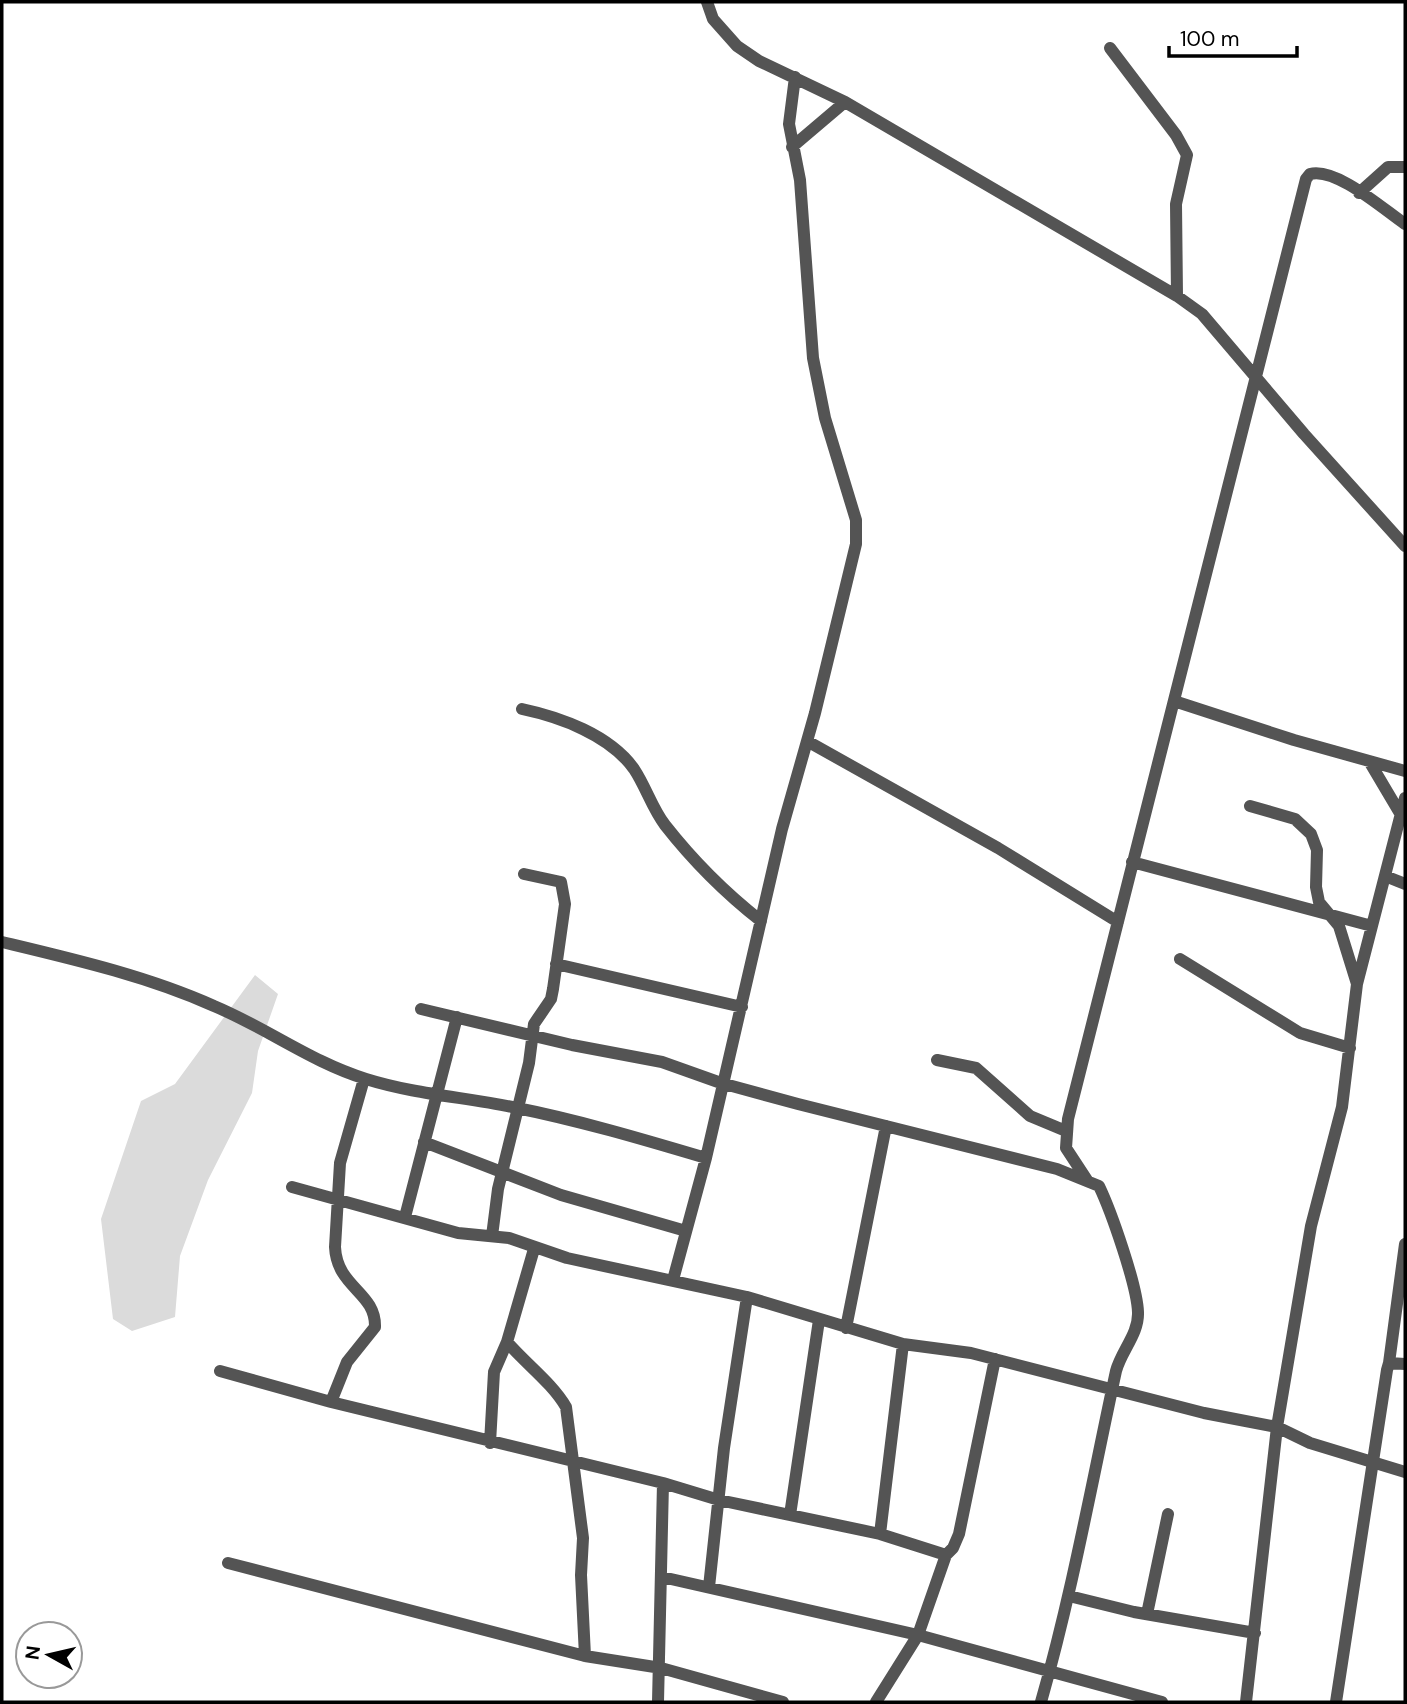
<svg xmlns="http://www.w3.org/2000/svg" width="1407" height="1704" font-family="'DM Sans',sans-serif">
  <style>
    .green { fill: #dbdbdb }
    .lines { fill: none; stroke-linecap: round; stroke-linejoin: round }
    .minor { stroke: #545454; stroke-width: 12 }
  </style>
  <rect width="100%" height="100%" fill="#fff"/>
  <path class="green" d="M255 975 278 994 258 1051 252 1093 208 1180 180 1256 175 1317 132 1331 113 1319 101 1219 141 1101 175 1084Z"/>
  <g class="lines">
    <path class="minor" d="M707 2 713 19 737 46 759 61 845 102 1177 296 1202 314 1304 434 1405 546
      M1110 48 1176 135 1187 155 1176 204 1177 296
      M792 147 845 102
      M1359 193 1388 167H1405
      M1174 701 1294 740 1405 771
      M522 709C560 717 610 735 634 769 646 787 652 808 665 825 694 862 724 892 761 921
      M807 741 998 848 1118 922
      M1369 761 1401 815
      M1250 806 1295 819 1311 834 1317 850 1316 887 1319 902 1339 926 1357 984
      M1132 862 1372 926
      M1385 876 1405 884
      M2 942C73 959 147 976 214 1006 267 1028 311 1062 366 1079 414 1094 463 1097 512 1107 578 1120 642 1139 706 1158
      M1180 959 1300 1033 1350 1048
      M556 964 742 1007
      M421 1009 572 1045 662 1062 721 1083 798 1104 1057 1169 1099 1186C1111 1211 1137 1285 1138 1312 1139 1334 1121 1351 1116 1371 1092 1482 1072 1593 1041 1702
      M937 1060 976 1068 1030 1116 1066 1131
      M424 1142 561 1195 686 1231
      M1087 1180 1066 1148 1068 1119 1306 179 1310 174C1336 167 1383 209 1405 224
      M292 1187 458 1233 509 1238 567 1258 747 1297
      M405 1217 457 1017
      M492 1236 498 1189 529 1063 534 1024 551 999 553 989 565 904 561 882 524 874
      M673 1280 706 1158 782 829 815 713 856 544V520L825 418 813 358 800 180 789 124 795 77
      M846 1328 886 1126
      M507 1342C526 1364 552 1383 566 1407L583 1538 581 1575 585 1656
      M1389 1363 1405 1244
      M220 1371 331 1402 663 1483 719 1500 880 1534 946 1555 953 1548 959 1534 995 1359
      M331 1402 347 1362 375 1327C376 1292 337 1288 335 1247L340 1163 364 1079
      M490 1443 494 1372 507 1342 534 1249
      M790 1515 819 1320
      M880 1534 903 1344
      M228 1563 585 1656 661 1668 783 1702
      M662 1577 918 1635 946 1555
      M709 1587 724 1448 747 1297 903 1344 971 1353 1204 1413 1277 1427 1310 1443 1405 1472
      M1069 1596 1134 1612 1255 1633
      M1147 1614 1168 1514
      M658 1702 663 1483
      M876 1702 918 1635 1162 1702
      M1246 1702 1277 1427 1311 1226 1342 1107 1357 984 1405 798
      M1336 1702 1387 1370 1389 1363 1405 1364"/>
  </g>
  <rect width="1407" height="1704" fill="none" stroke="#000000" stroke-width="7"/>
  <g transform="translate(49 1655) rotate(278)"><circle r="33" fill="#ffffff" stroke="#999999" stroke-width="2"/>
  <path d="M0-5L12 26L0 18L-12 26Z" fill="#000000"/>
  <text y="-10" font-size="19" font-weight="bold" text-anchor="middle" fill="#000000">N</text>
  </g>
  <path d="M1169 46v10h128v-10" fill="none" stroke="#000000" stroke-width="3.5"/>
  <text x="1180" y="46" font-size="21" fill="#000000" stroke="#ffffff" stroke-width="5" paint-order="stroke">100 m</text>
</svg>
